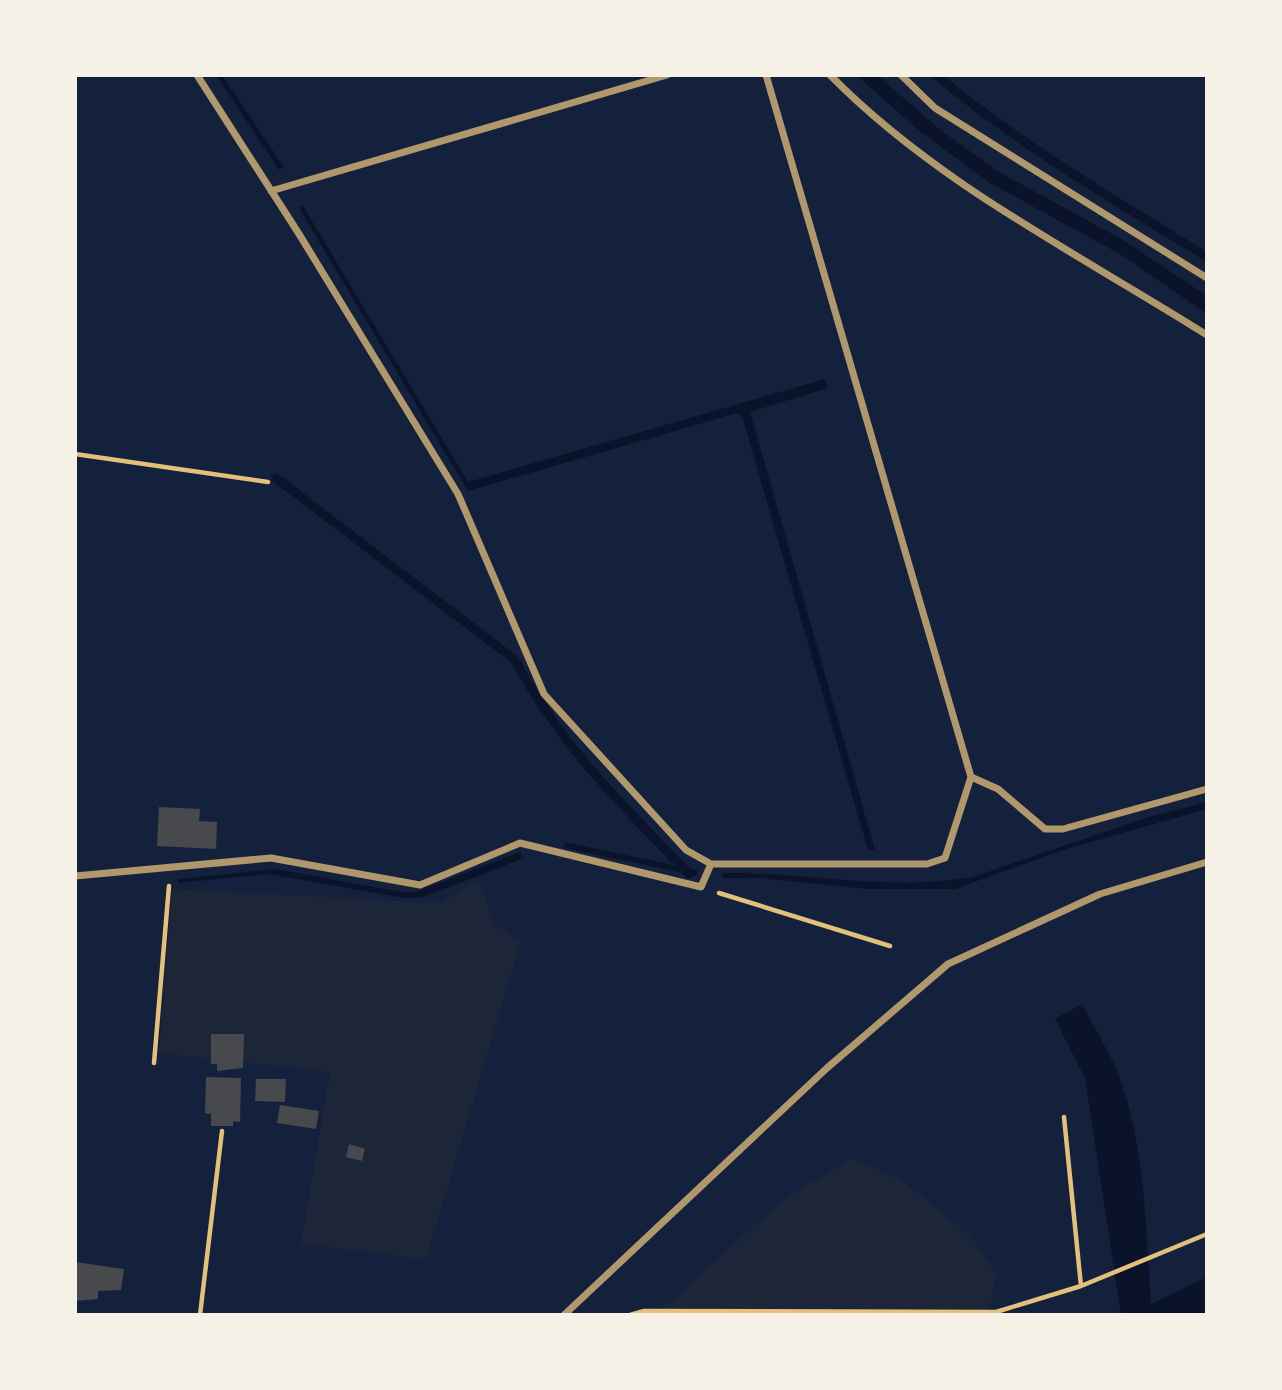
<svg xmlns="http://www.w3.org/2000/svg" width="1282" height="1390" font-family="'Source Sans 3',sans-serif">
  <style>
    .green { fill: #1d2539 }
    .water { fill: #0b132b }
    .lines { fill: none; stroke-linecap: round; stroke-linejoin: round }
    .stream { stroke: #0b132b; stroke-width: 9 }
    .building { fill: #48494c }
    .path { stroke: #e5c07b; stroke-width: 4.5 }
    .minor { stroke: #b1986c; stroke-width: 7 }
  </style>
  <rect width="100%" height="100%" fill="#14213d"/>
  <path class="green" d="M478 879 495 925 521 941 426 1259 301 1244 330 1072 159 1053 172 889 441 903Z
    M851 1158 900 1179 969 1235 997 1274 988 1315H656L778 1204Z"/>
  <path class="water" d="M216 75H222L284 167 279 170Z
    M856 75H877L943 132 999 172 1123 240 1207 296V314L1120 254 990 183 922 133Z
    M302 204 468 482 825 379 828 388 750 412 875 850H868L742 416 737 413 468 491 299 208Z
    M1207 802V809L1066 849 955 889H868L760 878H722L723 873C805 872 891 892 973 877L1145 818Z
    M565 842 697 870V876L564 848Z
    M520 852 524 858 424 897 403 898 269 874 178 883V879L276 869 407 893 421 890Z
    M1082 1004C1093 1025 1105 1045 1115 1066 1145 1137 1146 1228 1151 1304L1207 1277V1315H1121L1085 1078 1055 1019Z"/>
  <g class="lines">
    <path class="stream" d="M936 75C1020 145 1114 200 1207 257
      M276 478 515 660C560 745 623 806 689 874"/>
  </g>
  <path class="building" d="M159 807 200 809 199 821 217 822 216 849 157 846Z
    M211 1034H244L243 1068 217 1071V1064H211Z
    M206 1077 241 1078 240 1122 233 1121V1126H211V1114L205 1113Z
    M256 1079H286L285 1102 255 1101Z
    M280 1105 319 1111 316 1129 277 1123Z
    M349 1144 365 1149 362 1161 346 1157Z
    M75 1262 124 1269 121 1290 98 1291V1299L75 1301Z"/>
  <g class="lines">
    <path class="path" d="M75 454 268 482
      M719 893 890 946
      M154 1063 169 886
      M1064 1117 1081 1286
      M200 1315 222 1131
      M630 1315 644 1311 996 1312 1081 1286 1207 1234"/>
    <path class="minor" d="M197 75 299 234 458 494 544 694 686 850 711 864H927L945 858 971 777 766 75
      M830 75C937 184 1079 254 1207 335
      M901 75 935 108 1207 278
      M271 191 667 75
      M971 777 998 789 1045 829H1063L1207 789
      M75 876 271 858 420 885 520 843 701 887 711 864
      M564 1315 827 1068 948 964 1100 894 1207 862"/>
  </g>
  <rect width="1282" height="1390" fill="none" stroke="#f6f1e7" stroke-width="154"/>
</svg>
